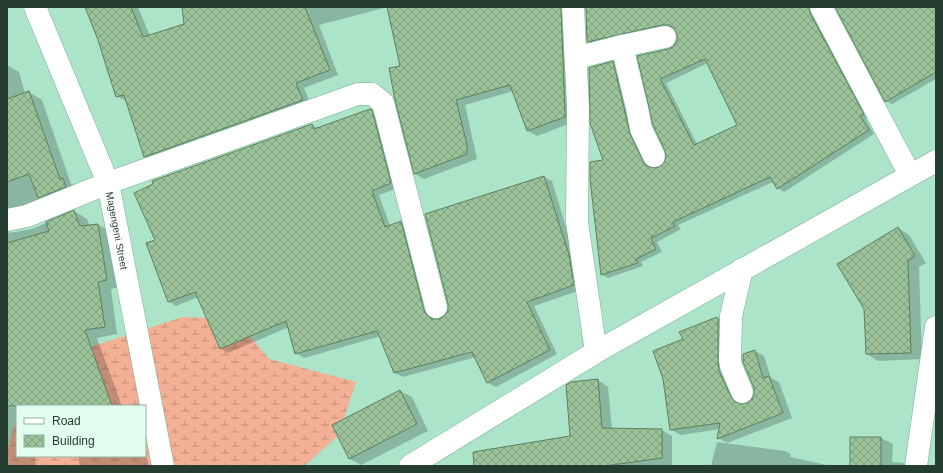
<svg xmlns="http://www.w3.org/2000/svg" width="943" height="473" font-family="Arial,sans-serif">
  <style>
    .wetland { fill: url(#wetland-marsh) }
    .shadow { fill: #0003; fill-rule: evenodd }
    .building { fill: url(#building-cross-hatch); stroke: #5d815c; fill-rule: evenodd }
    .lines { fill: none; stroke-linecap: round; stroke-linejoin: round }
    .minor-casing { stroke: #79b096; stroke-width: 23 }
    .minor { stroke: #fff; stroke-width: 22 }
    .labels { text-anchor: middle; stroke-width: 4; stroke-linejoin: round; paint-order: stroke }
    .street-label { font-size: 10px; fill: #253c31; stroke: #e2feef }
  </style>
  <defs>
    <pattern id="wetland-marsh" width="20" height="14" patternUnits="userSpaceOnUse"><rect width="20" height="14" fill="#f4b094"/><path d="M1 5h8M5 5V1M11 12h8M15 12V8" fill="none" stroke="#c59079"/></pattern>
    <pattern id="building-cross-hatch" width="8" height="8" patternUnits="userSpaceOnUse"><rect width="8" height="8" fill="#9cc29a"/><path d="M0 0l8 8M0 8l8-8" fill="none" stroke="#7f9f7e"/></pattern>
  </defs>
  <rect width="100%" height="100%" fill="#abe4c8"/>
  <path class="wetland" d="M183 317 235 319 269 359 356 382 338 436 304 466H7V451L17 416V456H145V406H20L31 366Z"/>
  <path class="shadow" d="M86 7H138L150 36 159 42 200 145 155 162 145 156 127 102 117 96 99 40Z
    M183 7H561L570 32 574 122 537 136 528 131 513 91 465 105 477 159 424 179 415 174 396 100 401 67 388 7 319 25 338 75 304 88 311 105 208 142 199 137Z
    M587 7H815L869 118 866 119 874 134 784 192 778 188 773 182 678 225 681 229 657 242 662 252 641 262 643 266 608 278 602 275 591 179 604 161 613 62 619 66 636 139 649 166 651 169 659 168 665 163 667 157 638 56 668 50 674 47 678 42V35L675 28H669L594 45 588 42ZM708 63 738 126 697 144 666 83Z
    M836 7H936V79L892 104 886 101Z
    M7 65 19 72 25 93 29 92 42 100 71 184 76 186 8 223 9 233 32 229 74 211 87 219 89 225 97 224 110 231 120 287 111 289 117 334 97 338 122 406H17V456H35L36 466H7Z
    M370 110 378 115 398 188 379 195 390 226 401 222 408 227 431 315 434 320H440L446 316 449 311V304L426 214 544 177 552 181 576 260 581 290 534 306 557 354 496 387 488 383 476 357 403 377 395 373 381 336 304 358 296 353 289 327 228 353 220 348 198 297 176 306 168 301 157 240 312 125 318 128Z
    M898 228 909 235 926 263 919 267 922 359 878 361 867 354Z
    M717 318 727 323 728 374 740 403 741 405H747L753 400 755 394V351L764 356 771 378 779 382 792 418 727 443 718 438 720 429 681 435 671 430 664 379 684 340Z
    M598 380 608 387 612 429 662 430 672 436V466H489L571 437Z
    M400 391 412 397 428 431 361 465 350 459 333 425Z
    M851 438H881L893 444 892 462 904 463 909 466H851Z
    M717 442 785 451 791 454 790 457 831 466H711Z
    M145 450 149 466H80L78 456H145Z"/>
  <path class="building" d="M85 7H131L143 37 184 24 182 7H305L330 70 296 83 303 100 144 157 124 95 116 97 98 40Z
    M387 7H561L565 117 527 131 510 85 456 100 467 145V154L414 174 395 100 389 68 400 66Z
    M586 7H809L810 13 864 114 860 116 869 130 777 189 770 177 673 222 675 226 651 238 656 249 636 259 638 263 601 275 590 179V162L603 160 590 123 589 68 613 61 630 134 643 161 647 166 653 168 659 167 664 163 666 157 665 151 653 125 637 56 668 49 673 47 677 41V35L674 28 669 25H662L587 42ZM705 59 737 125 694 145 660 79Z
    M835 7H936V72L885 102Z
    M29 91 60 179 63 178 66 187 38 198 29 174 7 182V99Z
    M370 109 372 110 391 183 372 191 385 227 401 221 424 310 427 315 432 319H439L444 316 448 311V304L425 214 544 176 569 255 574 285 527 302 550 350 487 383 472 352 394 373 377 331 295 354 286 321 220 349 195 292 168 302 146 243 155 240 134 193 153 184 152 181 312 124 314 129Z
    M74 210 80 226 98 224 107 280 98 282 105 327 85 330 112 406H7V243L49 231 46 222Z
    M898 227 915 256 908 261 911 353 866 354 864 309 837 264Z
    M717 317 718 319V362L719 371 731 397 735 402 741 404 747 403 752 399 754 394V388L743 362V354L755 350 763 378 769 376 783 413 717 439 720 423 670 430 663 379 653 351 683 339 679 332Z
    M598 379 602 428 662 429V458L605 466H474L473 452 570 436 566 385 571 382Z
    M400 390 417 424 349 459 332 425Z
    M850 437H881V466H850Z"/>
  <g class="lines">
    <g class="minor-casing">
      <g id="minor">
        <path id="s1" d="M35 7 108 183 163 466"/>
        <path d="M573 7 578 107 577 222 596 352"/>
        <path d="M821 7 910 175"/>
        <path d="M622 46 637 108 641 129 654 156"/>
        <path d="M576 58 622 46 665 37"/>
        <path d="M7 220 27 216 108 183 358 94H372L383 103 436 307"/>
        <path d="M742 269 731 316 730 360 731 366 742 392"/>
        <path d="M410 466 596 352 936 161"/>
        <path d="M916 466 936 327"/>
      </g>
    </g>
    <use href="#minor" class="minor"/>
  </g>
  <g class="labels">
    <g class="street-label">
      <text dy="4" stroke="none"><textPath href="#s1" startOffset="239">Magengeni Street</textPath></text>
    </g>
  </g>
  <rect width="943" height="473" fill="none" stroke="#253c31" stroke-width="16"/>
  <rect x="16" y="405" width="130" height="52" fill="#e2feef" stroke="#96b0a3"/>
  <rect x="24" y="418" width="20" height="6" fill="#ffffff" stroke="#96b0a3"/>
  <text x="52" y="425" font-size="12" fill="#253c31">Road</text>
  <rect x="24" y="435" width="20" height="12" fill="url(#building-cross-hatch)" stroke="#96b0a3"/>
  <text x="52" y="445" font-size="12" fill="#253c31">Building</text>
</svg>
